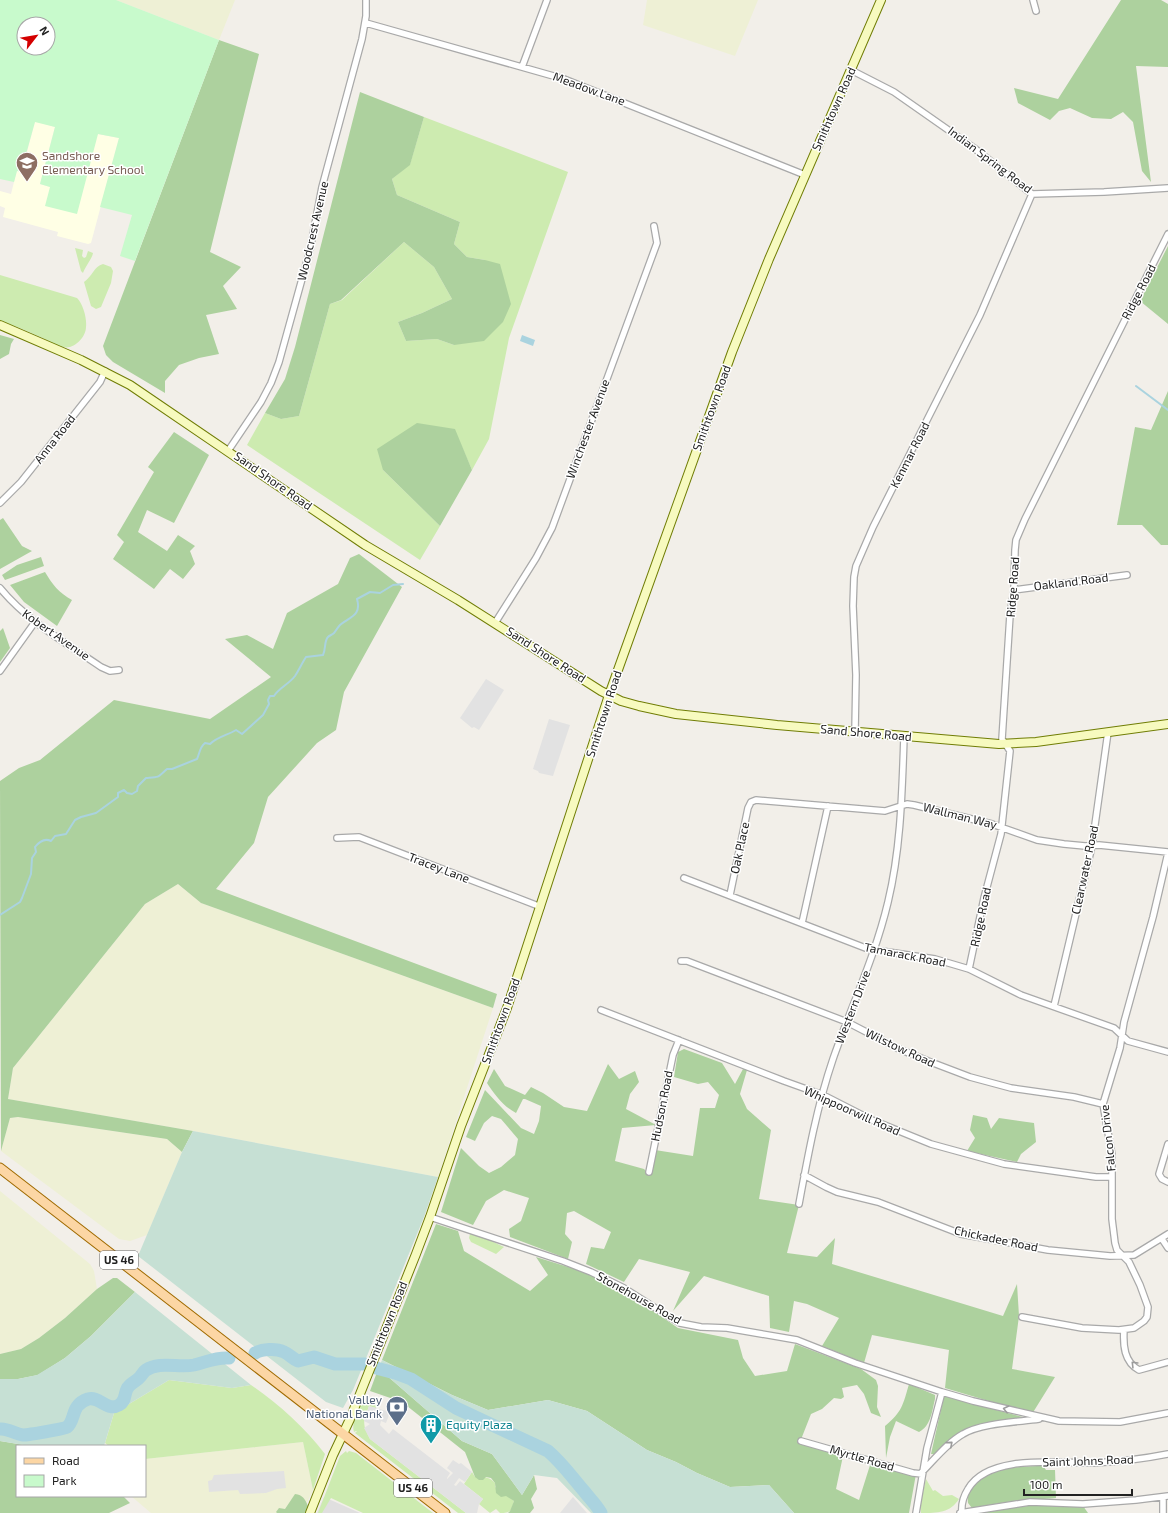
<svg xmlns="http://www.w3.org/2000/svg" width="1168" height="1513" font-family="'Exo 2',sans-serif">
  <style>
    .residential { fill: #e0dfdf }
    .education { fill: #ffffe5 }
    .farmland { fill: #eef0d5 }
    .grass { fill: #cdebb0 }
    .forest { fill: #add19e }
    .wetland { fill: #c6e0d4 }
    .park { fill: #c8facc; fill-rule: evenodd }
    .parking { fill: #e2e2e2 }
    .water { fill: #aad3df }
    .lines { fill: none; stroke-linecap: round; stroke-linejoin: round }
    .stream { stroke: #aad3df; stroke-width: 2 }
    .river { stroke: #aad3df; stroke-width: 13 }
    .street-casing { stroke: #a9a9a9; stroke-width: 8 }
    .secondary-casing { stroke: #707d05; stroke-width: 10 }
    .primary-casing { stroke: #a06b00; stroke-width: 11 }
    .street { stroke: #fff; stroke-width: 5.5 }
    .secondary { stroke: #f7fabf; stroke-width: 8 }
    .primary { stroke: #fcd6a4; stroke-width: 9 }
    .oneway { stroke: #9c9c9c }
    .labels { text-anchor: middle; stroke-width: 3; stroke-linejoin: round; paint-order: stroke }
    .shield { fill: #fff; stroke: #646464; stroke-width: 1 }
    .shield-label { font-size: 11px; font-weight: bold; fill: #222 }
    .street-label { font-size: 12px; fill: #222; stroke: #fff }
    .education-label { font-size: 12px; fill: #785e54; stroke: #fff; text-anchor: start }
    .service-label { font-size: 12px; fill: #4e5e75; stroke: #fff; text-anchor: end }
    .culture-label { font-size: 12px; fill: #0d838f; stroke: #fff; text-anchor: start }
  </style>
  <rect width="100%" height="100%" fill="#f2efe9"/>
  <path class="residential" d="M324 1497 360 1513H317Z"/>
  <path class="education" d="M35 121 55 127 40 184 50 187 98 134 119 138 91 243 88 244 57 236 58 232 3 217 5 208 0 206V191L11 194 17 170 22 171Z"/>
  <path class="farmland" d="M116 0H235L219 40Z
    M647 0H758L735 56 643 25Z
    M178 884 201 903 493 1008 438 1177 193 1131 8 1099 13 1068 145 904Z
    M18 1117 167 1139 182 1152 147 1235 130 1241 119 1239 1 1151 10 1118Z
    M0 1191 90 1264 94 1271 97 1289 65 1318 39 1338 21 1349 0 1354Z
    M303 1442 313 1490 302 1513H151L131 1496H145V1459Z"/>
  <path class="grass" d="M424 117 568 172 509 338 489 439 472 470 454 429 383 470 440 526 420 560 247 445 265 413 281 419 299 416 330 304 342 300 404 242 434 267 452 299 422 313 398 322 406 341 437 339 454 345 485 260 467 257 454 244 460 222 397 195 392 179 410 164Z
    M75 248 83 250 82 256 84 258 86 257 88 251 93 253C92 259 86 265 83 273L81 271Z
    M103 264 111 267 113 271 111 283 101 307 96 309 91 306 84 282C92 277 94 266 103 264Z
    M0 275 77 298C83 304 87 318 86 327 86 337 74 350 63 347 55 345 46 339 38 336 25 330 13 325 0 321Z
    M470 1234 483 1237 504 1247 496 1254 471 1242 469 1238Z
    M169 1380 232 1388 251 1385C279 1404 304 1427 325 1454L313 1490 303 1442 145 1459V1446H109L105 1443 114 1413Z
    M365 1399 374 1402 377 1406 376 1408 369 1406C363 1423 362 1423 370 1439L466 1513H458L355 1433 357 1431H356L354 1432C351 1424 358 1404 365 1399Z
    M346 1451 347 1453 349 1451 356 1453 433 1513H363L331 1498 322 1513H318L340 1456Z
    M472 1472 475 1477C483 1477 489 1476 495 1483V1487L514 1501C511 1511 511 1513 500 1513L496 1509 490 1513 479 1504 483 1499 464 1484Z
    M926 1479 933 1491 935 1490 943 1496 952 1495 959 1499C950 1513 938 1513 921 1513L920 1505Z"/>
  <path class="forest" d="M1121 0H1161L1168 4V67L1136 66 1151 182 1142 171 1133 122 1123 112 1111 119 1092 118 1070 108 1059 111 1050 120 1018 103 1014 88 1058 99Z
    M219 40 259 54 210 252 241 267 223 286 237 309 206 315 219 354 199 358 179 365 165 381V393L113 362 106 355 103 346Z
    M360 92 424 117 410 165 392 179 397 195 460 222 454 244 467 257 485 260 500 264 511 304 503 322 484 341 454 345 437 339 406 341 398 322 422 313 452 299 434 267 404 242 341 300 330 304 299 416 281 419 265 413 285 379 295 347Z
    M1168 246V324L1140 301Z
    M0 335 14 339 11 344 9 354 0 359Z
    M1168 391V545H1161L1142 525H1117L1135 427 1151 430Z
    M417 423 455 429 472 470 440 526 383 470 377 449Z
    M174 432 209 455 174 523 147 510 138 532 167 551 178 535 195 546 190 551 195 564 183 579 170 569 154 589 113 559 124 542 117 535 154 472 148 467Z
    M3 518 22 546 32 551 0 569V520Z
    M359 554 402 587 344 692 336 730 317 743 268 797 254 843 216 889 497 994 493 1008 201 903 178 884 145 904 13 1068 8 1099 193 1131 182 1152 167 1139 18 1117 10 1118 1 1151 0 781 19 768 40 760 114 700 210 719 271 677 225 639 247 635 273 649 287 613 338 584 350 558Z
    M41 557 44 566 5 580 2 575 17 565Z
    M45 572C52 584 59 593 72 600L57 626 24 602 10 585Z
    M3 628 10 648 0 662V631Z
    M684 1049 722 1063 735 1084 743 1069 747 1070 740 1094 747 1109 771 1130 759 1199 799 1205 787 1253 817 1257 835 1238 832 1264 1003 1316 1017 1284 1019 1316 1012 1369 1055 1377 1032 1414 945 1388 949 1350 872 1335 864 1363 822 1346 839 1318 807 1304 794 1301 789 1332 770 1328 769 1296 704 1276 673 1311 690 1272 639 1259 624 1282 586 1264 591 1247 604 1249 611 1232 574 1211 567 1213 565 1234 572 1242 568 1259 510 1237 509 1229 521 1221 529 1198 504 1190 486 1201 473 1225 441 1212 461 1148 479 1166 489 1173 501 1167 515 1155 518 1139 501 1119 492 1116 484 1123 475 1141 466 1137 485 1090 521 1128 534 1134 539 1121 541 1106 525 1099H523L516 1113C504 1107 494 1094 487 1083L494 1069 505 1086 525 1095 531 1087 543 1093 564 1107 587 1111 608 1064 619 1079 635 1071 639 1082 630 1094 626 1109 656 1125 622 1128 615 1161 644 1169 647 1172 652 1173 655 1150 693 1156 700 1108H715L719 1095 708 1082 698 1084 674 1077 678 1052Z
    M973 1115 987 1118 991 1129 999 1118 1034 1123 1036 1142 1021 1154 1017 1162 967 1151 975 1138 970 1130Z
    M436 1224 458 1231 464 1251 530 1291 548 1275 536 1257 594 1275 633 1297 678 1328 738 1340 743 1358 755 1376 787 1371 795 1344 861 1369 876 1380 878 1386 877 1407 881 1417 871 1413 864 1394 857 1385 842 1388 844 1397 841 1399 834 1398 822 1409 811 1414 800 1442 843 1456 836 1489 859 1500 871 1462 916 1474 909 1513H794L769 1485 730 1487 697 1473 676 1462 647 1450 587 1411 548 1400 488 1410 452 1395 382 1360Z
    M113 1278H117L135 1292 91 1336 65 1358 38 1375 18 1379H0V1354L21 1349 39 1338 65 1318 97 1289Z
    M377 1372 385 1374 462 1441 492 1454 522 1495 534 1475 537 1489 531 1499 534 1508 530 1513H508L510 1511 514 1501 506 1496 501 1497 496 1493 495 1483 491 1478 486 1477 483 1480H479L475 1477 465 1452 402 1402 370 1391Z
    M909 1384 935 1395V1399C932 1411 931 1426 919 1432L896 1421 890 1437 886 1458 885 1426C902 1412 903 1405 909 1384Z
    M944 1396 1030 1419 967 1429 951 1439 934 1454H931Z
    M0 1441 30 1446H17V1496H123L130 1503 109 1513H0Z
    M1037 1466H1043L1046 1470H1055L1056 1498 1007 1502 972 1508 968 1503C967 1496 969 1492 974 1486 990 1467 1014 1467 1037 1466Z
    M295 1494C303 1495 305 1499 308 1506L305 1513H277L276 1512 279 1508 285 1509Z
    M1037 1505 1083 1506 1088 1513H982L1010 1508Z"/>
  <path class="wetland" d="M193 1131 438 1177 424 1217 353 1390 343 1408 326 1402 138 1256 182 1152Z
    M135 1292 251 1385 232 1388 169 1380 114 1413 104 1446H30L0 1441V1379H18L37 1375 65 1358 91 1336Z
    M382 1360 452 1395 488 1410 548 1400 587 1411 647 1450 676 1462 697 1473 730 1487 769 1485 794 1513H591L557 1478 534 1475 522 1495 492 1454 462 1441 385 1374 377 1372Z"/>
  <path class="park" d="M0 0H116L219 40 135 261 120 256 132 215 100 207 119 138 98 134 77 214 45 206 50 187 40 184 55 127 35 122 21 172 17 171 14 182 0 179ZM24 24H48V48H24Z"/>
  <path class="parking" d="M486 679 504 690 479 730 474 727 472 728 460 718Z
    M549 719 570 725 553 776 539 773 538 771 533 769Z
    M369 1406 390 1412 386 1423 381 1421 380 1425 389 1434 393 1429 450 1473 447 1478V1479L453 1473 447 1468 453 1460 459 1464 461 1463 472 1472 465 1482 459 1478 454 1485 456 1486 460 1481 483 1499 479 1504 477 1513H466L370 1439 364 1428 370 1424 364 1421Z
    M284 1471 286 1488 277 1489 266 1493 240 1494 238 1490 209 1492 208 1481 212 1480 214 1475Z
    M573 1497 587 1513H560Z"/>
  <path class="water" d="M522 335 535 340 533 346 520 341Z"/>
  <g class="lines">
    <path class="stream" d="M1136 386 1168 410
      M0 915 20 902 22 898 31 874 32 858 36 852 35 847C39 842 45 838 51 841L55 836 66 834 75 820 81 817 96 813 118 797V793L124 790 127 793 132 794 137 791 138 786 146 778C160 777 157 778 167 769H172L197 759C200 753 199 748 205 743L210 744C217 737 228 735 236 730L242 734 263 715 269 704 268 700 270 696H274C279 688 289 684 295 676 299 670 302 663 306 657L323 655C326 649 324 641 328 637 330 635 332 635 334 633 336 631 337 628 340 625 349 617 362 616 357 599L370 592 380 593 393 585 403 584"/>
    <path class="river" d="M255 1353C262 1349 276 1348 284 1352 289 1354 293 1359 298 1361L314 1357 335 1364H365
      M376 1368 395 1373 411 1379 456 1408 548 1451C562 1463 572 1477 584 1491 590 1499 596 1504 601 1513
      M0 1429C8 1428 15 1434 23 1435 28 1435 64 1429 67 1427 76 1420 70 1405 88 1399 100 1396 107 1412 119 1405 126 1401 124 1395 127 1389 130 1383 136 1382 140 1377 142 1375 143 1372 146 1370 159 1361 179 1368 194 1365 207 1362 215 1357 229 1358"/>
    <g class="street-casing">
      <path id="street" d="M1033 0 1036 11
        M366 23 564 79 805 175
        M522 67 547 0
        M851 70 894 92 974 148 1032 194 1104 192 1168 188
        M228 451 261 402 271 383 279 362 310 250 322 187 362 39 366 16V0
        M0 503 21 482 100 382 105 371
        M0 588C27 621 66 643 101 667L110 671 119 670
        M1014 590 1127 575
        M495 623 536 558 552 528 657 243 654 226
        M0 671 35 622
        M855 731 856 675 853 606 854 577 856 566 873 527 980 315 1032 194
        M337 838 359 837 541 907
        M684 878 868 949 935 959 969 969 1021 995 1114 1028 1128 1041 1168 1052
        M730 895 748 808 751 802 756 800 885 811 907 804 914 805 992 824 1037 840 1064 844 1085 846 1099 845 1168 852
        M802 923 828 806
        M681 961H687L847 1022 899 1049 928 1061 970 1077 1011 1088 1074 1097 1103 1104
        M969 969 984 898 1001 834 1010 751 1002 739 1010 615 1014 590 1015 550 1016 540 1025 519 1168 234
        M1054 1006 1092 846 1108 732
        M601 1010 784 1081 823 1095 872 1120 931 1144 1004 1164 1096 1177H1112
        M1168 1144 1159 1174 1162 1179 1168 1182
        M649 1172 673 1055 679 1040
        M804 1175 826 1187 837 1192 878 1202 961 1234 1048 1250 1110 1256 1134 1255 1168 1234
        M799 1204C808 1155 817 1106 833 1059 851 1007 875 957 888 902 901 848 902 792 904 737
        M430 1217 563 1261 591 1272 624 1288 668 1316 680 1323 701 1327 727 1328 797 1340 855 1363 942 1392 973 1401 1059 1421 1120 1422 1168 1413
        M1162 1239 1168 1248
        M1022 1317 1082 1328 1119 1330 1134 1328 1144 1321 1147 1317 1148 1307 1140 1285 1129 1262 1117 1250 1115 1243 1112 1219V1155L1103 1104 1120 1048 1124 1022 1153 917 1168 853
        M1124 1330C1123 1345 1124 1362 1139 1370L1168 1362
        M801 1441 913 1473 922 1474
        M922 1472C935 1459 947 1443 963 1434 981 1423 1018 1422 1039 1419
        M916 1513 927 1448 942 1392
        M960 1513 1030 1502 1083 1504 1136 1500 1168 1496
        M962 1513C961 1504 963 1497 968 1489 988 1454 1057 1463 1093 1463 1118 1462 1143 1459 1168 1454
        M1163 1513V1497"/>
    </g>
    <g class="secondary-casing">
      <path id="secondary" d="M0 325 81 360 130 385 365 545 458 600 601 691 621 701 639 706 676 714 777 725 999 744 1036 742 1168 724
        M310 1513 333 1455 350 1419 416 1254 430 1217 461 1126 507 1008 609 695 732 352 769 259 881 0"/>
    </g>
    <g class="primary-casing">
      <path id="primary" d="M0 1168 445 1513"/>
    </g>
    <use href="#street" class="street"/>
    <use href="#secondary" class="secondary"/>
    <use href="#primary" class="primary"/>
  </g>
  <defs><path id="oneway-chevron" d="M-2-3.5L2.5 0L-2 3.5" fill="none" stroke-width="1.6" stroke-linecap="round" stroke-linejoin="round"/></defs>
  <g class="oneway">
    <use href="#oneway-chevron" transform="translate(1134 1364) rotate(-135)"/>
    <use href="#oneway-chevron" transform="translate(1006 1409) rotate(-166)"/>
    <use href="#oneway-chevron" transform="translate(950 1444) rotate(-41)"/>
  </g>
  <defs>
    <g id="school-pin" transform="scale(1.15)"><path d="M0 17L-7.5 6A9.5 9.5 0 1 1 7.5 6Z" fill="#8d6e63" stroke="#fff"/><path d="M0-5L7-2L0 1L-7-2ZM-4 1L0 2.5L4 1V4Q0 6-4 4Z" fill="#fff"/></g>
    <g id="bank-pin" transform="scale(1.15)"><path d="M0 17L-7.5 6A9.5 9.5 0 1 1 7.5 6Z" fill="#5c6f8a" stroke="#fff"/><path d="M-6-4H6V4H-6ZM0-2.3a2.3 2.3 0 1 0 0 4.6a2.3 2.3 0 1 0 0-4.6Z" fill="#fff"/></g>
    <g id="building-pin" transform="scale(1.15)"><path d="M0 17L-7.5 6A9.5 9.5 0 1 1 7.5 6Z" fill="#0f9aa8" stroke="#fff"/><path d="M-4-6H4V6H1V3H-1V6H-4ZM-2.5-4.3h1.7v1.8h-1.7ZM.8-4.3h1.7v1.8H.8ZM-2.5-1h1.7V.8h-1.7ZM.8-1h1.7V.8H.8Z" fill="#fff"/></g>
  </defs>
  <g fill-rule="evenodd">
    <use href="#school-pin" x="27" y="163"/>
    <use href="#bank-pin" x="397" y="1407"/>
    <use href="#building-pin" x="431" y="1425"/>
  </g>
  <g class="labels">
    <g class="shield">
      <rect x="100" y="1251" width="38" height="18" rx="3"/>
      <rect x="394" y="1479" width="38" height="18" rx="3"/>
    </g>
    <g class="shield-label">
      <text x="119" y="1264">US 46</text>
      <text x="413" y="1492">US 46</text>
    </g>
    <g class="street-label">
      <text transform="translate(589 89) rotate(20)" y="4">Meadow Lane</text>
      <text transform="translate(834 109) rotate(-66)" y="4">Smithtown Road</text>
      <text transform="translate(990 160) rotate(37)" y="4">Indian Spring Road</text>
      <text transform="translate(313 231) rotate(-77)" y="4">Woodcrest Avenue</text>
      <text transform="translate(1139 292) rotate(-63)" y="4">Ridge Road</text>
      <text transform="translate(712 408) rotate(-70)" y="4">Smithtown Road</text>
      <text transform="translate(588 429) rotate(-70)" y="4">Winchester Avenue</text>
      <text transform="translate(55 439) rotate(-52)" y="4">Anna Road</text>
      <text transform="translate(910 455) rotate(-63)" y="4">Kenmar Road</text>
      <text transform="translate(273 481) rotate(35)" y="4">Sand Shore Road</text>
      <text transform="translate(1071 582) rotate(-7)" y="4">Oakland Road</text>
      <text transform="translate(1013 587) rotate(-86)" y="4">Ridge Road</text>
      <text transform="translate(56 635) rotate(35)" y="4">Kobert Avenue</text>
      <text transform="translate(546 655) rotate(33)" y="4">Sand Shore Road</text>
      <text transform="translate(604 714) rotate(-72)" y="4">Smithtown Road</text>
      <text transform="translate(866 733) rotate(5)" y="4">Sand Shore Road</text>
      <text transform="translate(960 816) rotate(14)" y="4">Wallman Way</text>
      <text transform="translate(740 848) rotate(-78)" y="4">Oak Place</text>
      <text transform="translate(439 868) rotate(21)" y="4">Tracey Lane</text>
      <text transform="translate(1085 870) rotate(-78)" y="4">Clearwater Road</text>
      <text transform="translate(981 917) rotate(-78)" y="4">Ridge Road</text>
      <text transform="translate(905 955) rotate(11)" y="4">Tamarack Road</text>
      <text transform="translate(853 1007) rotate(-69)" y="4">Western Drive</text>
      <text transform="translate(501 1021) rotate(-70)" y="4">Smithtown Road</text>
      <text transform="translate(900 1048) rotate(25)" y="4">Wilstow Road</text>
      <text transform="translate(662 1106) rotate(-79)" y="4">Hudson Road</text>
      <text transform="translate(852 1111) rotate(24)" y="4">Whippoorwill Road</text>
      <text transform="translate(1108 1138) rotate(-96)" y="4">Falcon Drive</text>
      <text transform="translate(996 1239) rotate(12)" y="4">Chickadee Road</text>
      <text transform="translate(639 1298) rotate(29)" y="4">Stonehouse Road</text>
      <text transform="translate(387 1324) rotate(-68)" y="4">Smithtown Road</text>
      <text transform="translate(862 1458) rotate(16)" y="4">Myrtle Road</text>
      <text transform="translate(1088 1461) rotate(-2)" y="4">Saint Johns Road</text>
    </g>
    <g class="education-label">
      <text x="42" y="160">Sandshore<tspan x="42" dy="14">Elementary School</tspan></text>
    </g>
    <g class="service-label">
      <text x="382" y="1404">Valley<tspan x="382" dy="14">National Bank</tspan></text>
    </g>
    <g class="culture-label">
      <text x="446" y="1429">Equity Plaza</text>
    </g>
  </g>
  <rect x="16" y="1445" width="130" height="52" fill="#ffffff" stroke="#a7a7a7"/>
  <rect x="24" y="1458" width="20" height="6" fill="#fcd6a4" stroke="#a7a7a7"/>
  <text x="52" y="1465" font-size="12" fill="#222222">Road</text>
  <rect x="24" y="1475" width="20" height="12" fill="#c8facc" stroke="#a7a7a7"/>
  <text x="52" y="1485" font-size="12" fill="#222222">Park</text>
  <g transform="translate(36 36) rotate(59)"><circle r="19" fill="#ffffff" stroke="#a7a7a7"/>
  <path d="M0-3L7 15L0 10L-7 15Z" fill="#d40000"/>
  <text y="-6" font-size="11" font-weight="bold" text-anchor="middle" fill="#222222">N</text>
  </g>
  <path d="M1024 1489v6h108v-6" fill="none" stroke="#222222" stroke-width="2"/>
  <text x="1030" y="1489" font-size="12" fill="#222222" stroke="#ffffff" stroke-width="3" paint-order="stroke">100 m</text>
</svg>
